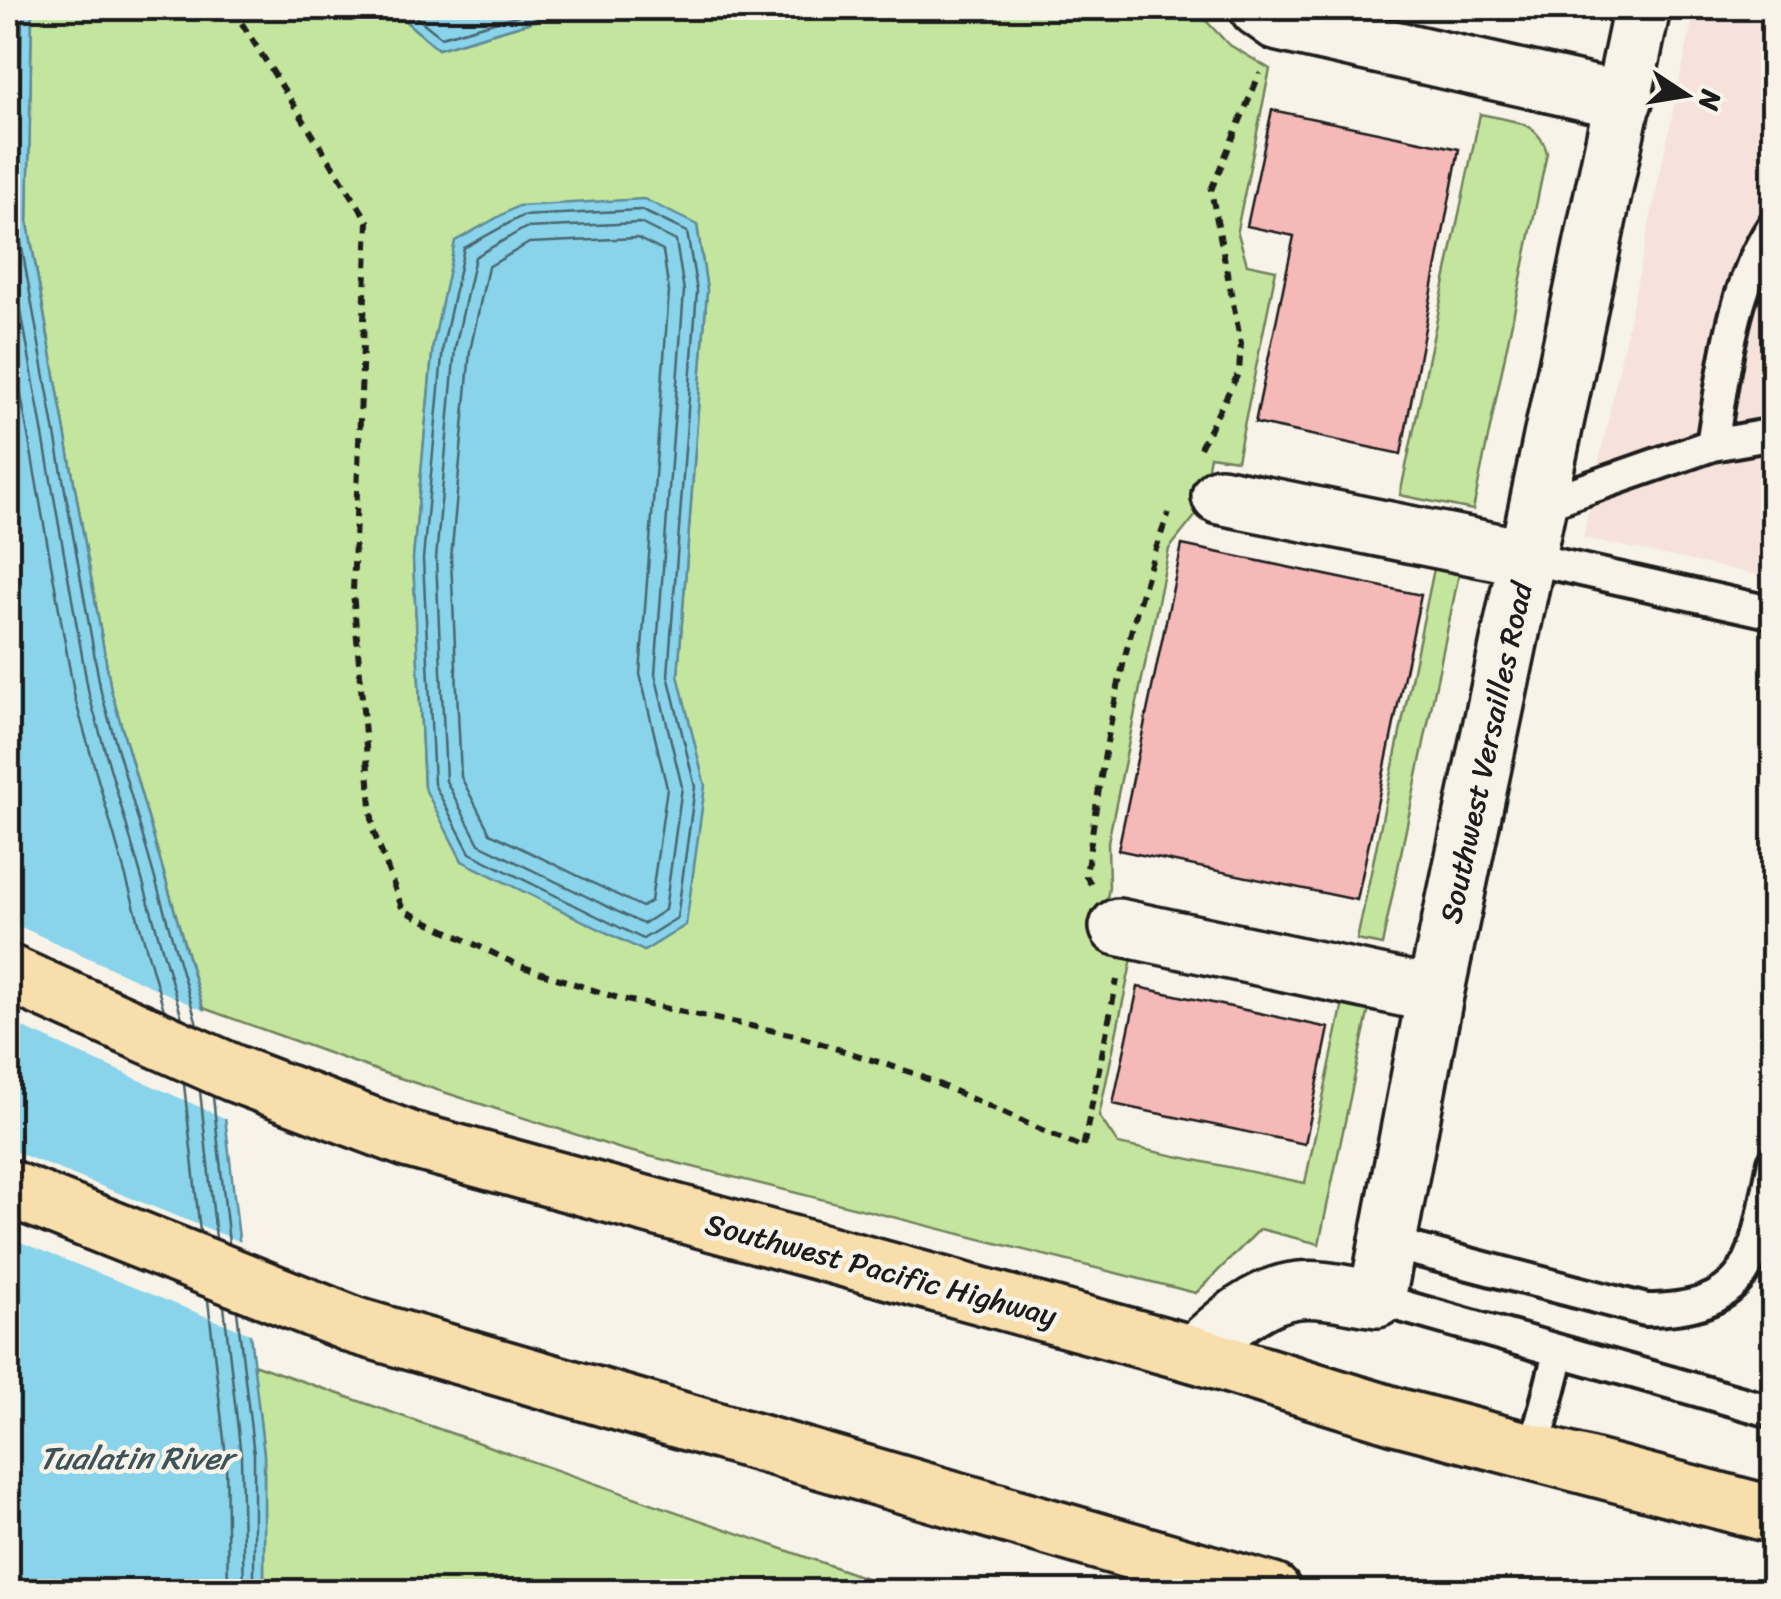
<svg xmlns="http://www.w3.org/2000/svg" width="1781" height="1599" font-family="Sriracha,sans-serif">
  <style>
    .built { fill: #f6e2da }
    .green { fill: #c4e59d; stroke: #70805c; stroke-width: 2.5; fill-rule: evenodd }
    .water { fill: #8ad4eb; stroke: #5e8a98; stroke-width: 2.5 }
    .pier { fill: #f7f3e8 }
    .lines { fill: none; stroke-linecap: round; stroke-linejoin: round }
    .shore { stroke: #48666f; stroke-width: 2.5 }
    .building { fill: #f5b9b8; stroke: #1c1c1c; stroke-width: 2.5 }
    .lane-casing { stroke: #1c1c1c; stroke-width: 38 }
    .street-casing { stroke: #1c1c1c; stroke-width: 62 }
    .highway-casing { stroke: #1c1c1c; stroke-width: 62 }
    .path { stroke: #1c1c1c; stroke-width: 6; stroke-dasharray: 10 8; stroke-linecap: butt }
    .lane { stroke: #f7f3e8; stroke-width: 30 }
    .street { stroke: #f7f3e8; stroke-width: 55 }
    .highway { stroke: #f8deab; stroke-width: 55 }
    .labels { text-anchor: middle; stroke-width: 9; stroke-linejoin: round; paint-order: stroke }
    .street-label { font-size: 30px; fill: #1c1c1c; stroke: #f7f3e8 }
    .water-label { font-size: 32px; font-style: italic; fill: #3d535a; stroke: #f7f3e8 }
  </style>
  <rect width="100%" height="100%" fill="#f7f3e8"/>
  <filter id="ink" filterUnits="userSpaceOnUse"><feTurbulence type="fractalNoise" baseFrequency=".01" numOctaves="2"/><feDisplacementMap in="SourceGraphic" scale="20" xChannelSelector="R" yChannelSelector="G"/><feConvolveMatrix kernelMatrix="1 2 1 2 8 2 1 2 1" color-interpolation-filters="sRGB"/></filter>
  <g filter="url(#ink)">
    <path class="built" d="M1695 8H1773V578L1583 538Z"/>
    <path class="green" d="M32 8H390L438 49 579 8H1194L1228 44 1270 69 1237 230 1247 264 1276 270 1237 460 1210 456 1200 510 1169 549 1108 842 1109 888 1099 941 1134 949 1099 1116 1118 1144 1305 1183 1345 993 1371 999 1319 1244 1260 1229 1196 1293 621 1149 381 1072 203 1008 111 690 28 223ZM697 225 707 290 678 675 424 786 413 559 433 345Z
      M1480 114C1508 120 1539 120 1547 153L1473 510 1400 495Z
      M1436 559 1461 564 1382 945 1357 940Z
      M253 1364 903 1591H270L264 1582V1455Z"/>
    <path class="water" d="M8 8H32L28 224 111 690 219 1065 264 1455V1582L270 1591 8 1592Z
      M390 8H579L438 49Z
      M644 199 697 225 707 290 678 675 705 786 686 925 644 951 462 861 424 787 413 559 433 345 455 241 518 206Z"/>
    <path class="pier" d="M8 921 209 1013 224 1064 231 1121 8 1021Z
      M8 1149 244 1243 255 1336 8 1237Z"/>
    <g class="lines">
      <path class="shore" d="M22 8 18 226 101 692 197 1024
        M405 8 441 37 544 8
        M641 210 687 232 697 291 668 675 695 787 677 918 643 939 470 853 434 784 423 559 443 346 464 248 522 216Z
        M640 223 676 241 684 291 655 674 682 787 665 910 643 924 479 844 446 781 436 559 455 348 475 257 525 228Z
        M8 237 89 695 182 1018
        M637 238 663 251 669 292 640 674 667 788 651 901 642 907 490 833 461 777 451 559 470 351 488 267 529 243Z
        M8 322 75 699 164 1010
        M184 1084 200 1232
        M200 1091 216 1238
        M213 1097 229 1243
        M208 1300 226 1457 228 1592
        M224 1306 241 1456 244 1592
        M237 1311 254 1455V1582L258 1592"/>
    </g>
    <path class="building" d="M1272 110 1459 149 1401 454 1255 423 1294 236 1247 226Z
      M1182 545 1421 595 1357 900 1118 850Z
      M1138 987 1329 1028 1305 1144 1113 1104Z"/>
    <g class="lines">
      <g class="lane-casing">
        <path id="lane" d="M1712 445C1724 372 1732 287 1774 225
          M1540 505 1712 445 1774 434
          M1528 558 1774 613
          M1389 1243 1646 1310C1757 1309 1755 1253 1774 1162
          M1377 1299 1774 1412
          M1534 1451 1559 1353"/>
      </g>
      <g class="street-casing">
        <path id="street" d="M1258 8 1279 23 1624 101
          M1220 496 1528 558
          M1118 927 1435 995
          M1194 1354C1223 1327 1258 1294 1299 1290 1323 1287 1353 1296 1377 1299L1435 995 1642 8"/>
      </g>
      <g class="highway-casing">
        <path id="highway" d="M8 973 233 1073 410 1140 1194 1354 1399 1417 1774 1515
          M8 1188 356 1326 1273 1592"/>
      </g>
      <path class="path" d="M232 8 368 221 353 591 373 830 403 910 520 966 621 999 794 1035 913 1073 1083 1148 1117 980
        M1200 448 1239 372 1241 344 1211 190 1260 73
        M1091 884 1086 876C1103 753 1124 629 1169 513"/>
      <use href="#lane" class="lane"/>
      <use href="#street" class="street"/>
      <use href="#highway" class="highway"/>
    </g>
  </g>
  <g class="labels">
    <g class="street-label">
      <text transform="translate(1486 753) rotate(-78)" y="10">Southwest Versailles Road</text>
      <text transform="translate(881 1270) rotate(15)" y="10">Southwest Pacific Highway</text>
    </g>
    <g class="water-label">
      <text x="136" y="1469">Tualatin River</text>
    </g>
  </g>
  <rect width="1781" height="1599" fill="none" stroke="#f7f3e8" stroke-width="40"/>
  <rect x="20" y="20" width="1741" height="1559" fill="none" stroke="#1c1c1c" stroke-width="4" filter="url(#ink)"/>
  <g transform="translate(1686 95) rotate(102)" stroke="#f7f3e8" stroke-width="8" paint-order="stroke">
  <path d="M0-8L18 38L0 25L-18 38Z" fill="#1c1c1c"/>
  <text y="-15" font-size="28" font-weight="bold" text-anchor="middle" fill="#1c1c1c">N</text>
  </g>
</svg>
